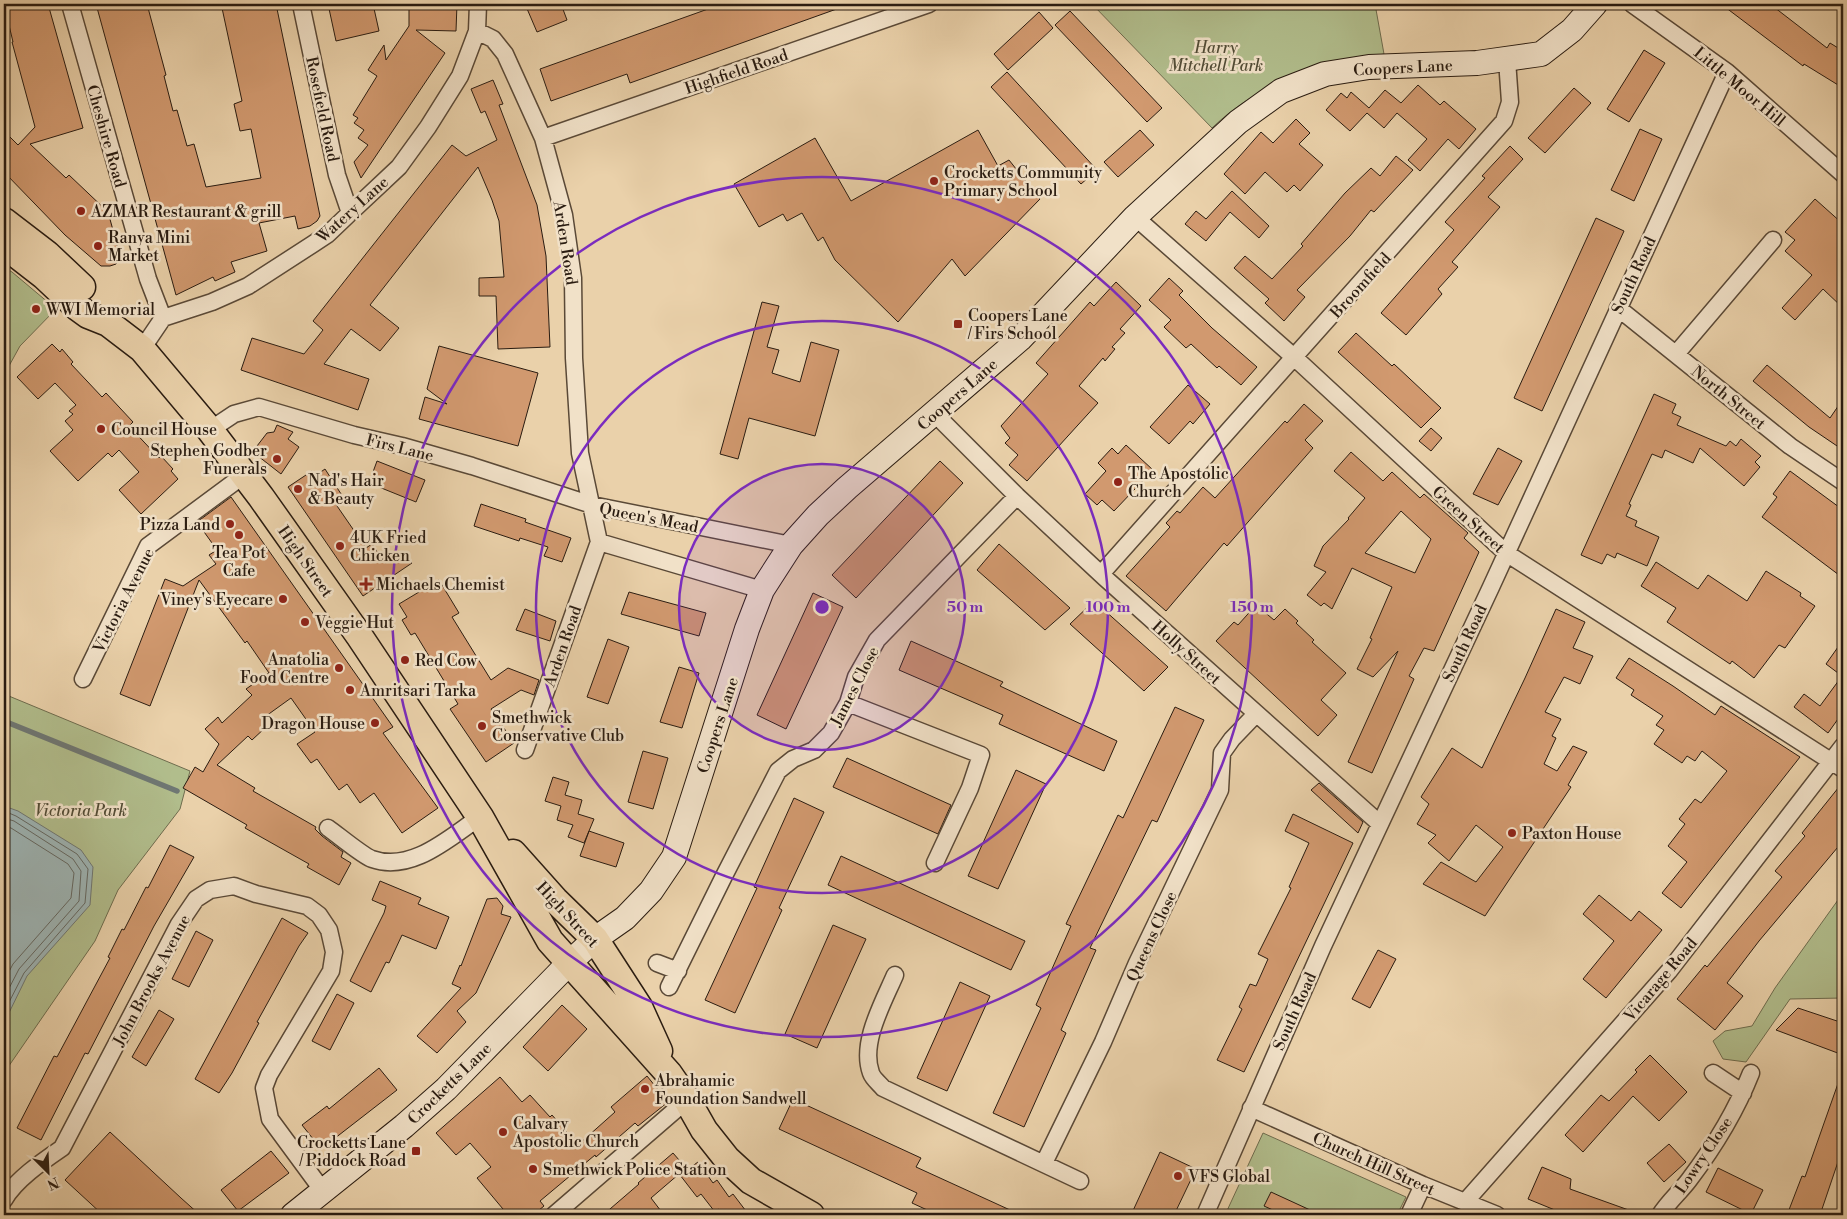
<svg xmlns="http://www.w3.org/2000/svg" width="1847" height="1219" font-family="'Libre Bodoni',serif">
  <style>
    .green { fill: #b1bd8c; stroke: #6e6c4e }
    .water { fill: #9db4b4; stroke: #6f7773 }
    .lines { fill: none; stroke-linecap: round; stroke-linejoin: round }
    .shore { stroke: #646862; stroke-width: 1 }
    .stream { stroke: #6f7773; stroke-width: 5.5 }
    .building { fill: #d1996f; stroke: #2a1c11; fill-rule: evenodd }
    .street-casing { stroke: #5a4937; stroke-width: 19 }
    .secondary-casing { stroke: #2a1c11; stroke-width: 26 }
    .primary-casing { stroke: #2a1c11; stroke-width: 29 }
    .street { stroke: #f1e1c8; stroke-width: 16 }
    .secondary { stroke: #f1e1c8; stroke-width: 24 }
    .primary { stroke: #ead1aa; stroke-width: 26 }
    .ring { fill: none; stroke: #7b2cbf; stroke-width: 2.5 }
    .poi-dot { fill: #8f2418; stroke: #f1e1c8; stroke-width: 2 }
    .labels { text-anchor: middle; stroke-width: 5; stroke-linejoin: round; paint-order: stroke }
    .park-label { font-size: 16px; font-style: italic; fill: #524c36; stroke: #f1e1c8 }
    .street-label { font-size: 16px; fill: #2a1c11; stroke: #f1e1c8 }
    .poi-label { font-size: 16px; fill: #2a1c11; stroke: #f1e1c8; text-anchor: start }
    .centre { fill: #7b2cbf; stroke: #f1e1c8; stroke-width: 2.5 }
    .ring-label { font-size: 15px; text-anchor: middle; font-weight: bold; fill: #7b2cbf; stroke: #f1e1c8; stroke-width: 5; stroke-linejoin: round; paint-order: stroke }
  </style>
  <rect width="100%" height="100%" fill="#ead1aa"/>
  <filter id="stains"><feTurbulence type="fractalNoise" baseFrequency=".004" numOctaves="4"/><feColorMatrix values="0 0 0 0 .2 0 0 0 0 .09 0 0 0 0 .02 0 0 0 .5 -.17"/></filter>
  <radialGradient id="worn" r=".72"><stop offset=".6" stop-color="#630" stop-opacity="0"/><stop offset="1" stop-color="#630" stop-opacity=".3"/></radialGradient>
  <path class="green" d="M1092 4H1375L1384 54C1364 58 1344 60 1324 66 1282 78 1243 98 1212 128Z
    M4 267 12 272 56 309 20 346 4 375Z
    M4 694 190 771 180 809 118 890 95 941 4 1073Z
    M1843 893V998L1790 999 1746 1062 1723 1059 1713 1041 1725 1031 1752 1026 1775 988Z
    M1263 1133 1406 1197 1397 1215H1225Z"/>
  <path class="water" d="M4 806 18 811 81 850 93 867 90 905 27 976 4 1023Z"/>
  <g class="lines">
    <path class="shore" d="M4 811 16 816 77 854 88 869 85 903 24 973 4 1012
      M4 818 14 821 73 859 81 871 79 901 19 969 4 998
      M4 826 11 828 68 864 74 873 71 898 13 964 4 981"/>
    <path class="stream" d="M4 721 177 791"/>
  </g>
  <path class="building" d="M4 4H48L83 128 30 144 66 178 69 175 108 212 119 252 118 260 116 264 110 266H101L65 235 4 172V131L18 145 35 127 12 42H13Z
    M96 4H147L166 75 164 76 173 111 177 110 187 146 194 144 206 187 261 178 251 129 240 131 234 104 242 101 222 8 240 4H276L320 216 317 221 310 226 298 229 295 216 259 223 267 251 231 262 235 272 215 281 213 277 176 295Z
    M328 4H373L379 31 336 41Z
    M409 4H457L456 31 416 30 445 53 361 178 354 162 368 145 358 138 364 130 354 123 358 118 353 115 377 76 368 70 384 45 386 60 409 26Z
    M525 4H561L567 20 537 32Z
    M722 4H844L845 6 630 83 627 74 551 101 540 69Z
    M1721 4H1770L1827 48 1830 43 1843 51V88L1804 64 1803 66Z
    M1070 11 1162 108 1147 122 1055 25Z
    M1039 12 1053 28 1008 70 994 54Z
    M1644 50 1665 63 1629 122 1607 109Z
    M1007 72 1097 170 1081 184 991 87Z
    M493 80 503 104 499 105 537 205 546 256 550 347 498 349 496 296H479V278L504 277 499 221 492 200 478 167 370 305 399 328 380 351 351 329 324 364 369 379 358 410 241 370 252 338 304 354 323 330 313 321 452 145 466 156 497 140 485 111 481 113 471 89Z
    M1418 85 1440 105 1444 101 1476 129 1459 149 1448 139 1420 171 1408 160 1427 139 1397 113 1384 128 1367 113 1350 131 1326 110 1341 93 1347 98 1351 92 1369 108 1385 90 1401 103Z
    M1574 88 1591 103 1545 153 1528 138Z
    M1296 119 1310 133 1299 144 1323 165 1300 191 1294 185 1287 192 1265 172 1245 194 1224 174 1261 132 1273 143Z
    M1640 129 1662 139 1634 201 1611 190Z
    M978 130 998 166 1009 160 1040 199 965 276 952 259 898 322 835 260 823 237 818 241 802 213 787 221 783 214 759 227 734 184 815 138 851 201Z
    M1140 130 1154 145 1118 177 1104 162Z
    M1510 146 1523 159 1488 197 1500 207 1452 262 1458 267 1438 289 1442 294 1406 335 1381 313 1454 230 1445 222 1485 178 1482 176Z
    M1396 156 1413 170 1374 212 1371 210 1350 236 1297 290 1305 297 1284 321 1265 303 1269 299 1234 268 1245 256 1272 279 1303 246 1301 244 1345 193 1371 168 1380 176Z
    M1232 191 1269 226 1259 238 1230 212 1206 241 1185 224 1196 211 1206 219Z
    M1815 199 1843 224V308L1823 289 1795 320 1782 308 1812 275 1785 251 1795 240 1785 232Z
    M1596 218 1624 231 1542 411 1514 398Z
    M1169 278 1183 291 1179 295 1212 328 1257 367 1241 385 1219 366 1217 368 1191 344 1186 348 1164 327 1171 320 1149 300Z
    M1116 282 1141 306 1120 329 1125 333 1112 347 1115 349 1105 361 1103 358 1079 386 1098 403 1027 481 1009 465 1018 455 1005 443 1010 438 1001 426 1048 374 1036 363 1090 302 1094 306Z
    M762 302 779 306 767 347 779 350 772 373 800 382 811 342 839 350 815 436 749 418 738 459 720 454Z
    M1356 333 1392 366 1394 364 1441 408 1421 428 1338 352Z
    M52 344 60 352 62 349 73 362 71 364 102 397 106 393 133 422 129 426 159 458 161 456 173 469 171 471 178 479 141 514 119 490 139 472 119 450 112 457 108 453 78 481 50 451 73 430 65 421 73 414 69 411 76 405 55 383 38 399 17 377Z
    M439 346 538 373 518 446 419 419 425 397 447 404 427 389Z
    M1767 365 1830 418 1843 399V450L1809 427 1753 381Z
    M1188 385 1210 404 1193 424 1190 421 1169 444 1150 427Z
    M1654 394 1676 404 1672 413 1681 417 1677 425 1726 446 1730 441 1736 446 1741 439 1761 456 1755 462 1760 467 1744 486 1700 448 1693 463 1665 450 1662 458 1652 454 1629 504 1631 505 1626 516 1637 521 1635 526 1659 537 1647 566 1617 553 1615 558 1607 554 1602 564 1581 555Z
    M1304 404 1323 421 1305 440 1313 448 1227 546 1224 543 1166 611 1126 576 1170 527 1166 523 1177 511 1180 513 1203 487 1215 498 1285 421 1287 423Z
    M277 425 293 432 288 439 299 447 281 474 258 456 263 451 257 446 267 433 274 432Z
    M1431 428 1442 438 1431 451 1419 441Z
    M1126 445 1153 470 1114 511 1102 500 1097 505 1085 494 1106 471 1098 463 1112 448 1118 454Z
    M1498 448 1522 461 1498 505 1473 494Z
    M1351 452 1383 481 1392 472 1420 498 1424 494 1468 533 1464 538 1479 552 1434 651 1424 648 1409 676 1414 679 1372 773 1348 762 1398 651 1373 677 1357 669 1372 639 1370 638 1392 587 1352 568 1332 609 1324 603 1321 606 1307 595 1326 572 1314 566 1323 546 1349 519 1348 518 1365 498 1334 471ZM1401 511 1431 539 1415 573 1365 553Z
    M377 461 425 480 416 502 369 483Z
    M940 461 963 483 856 598 832 575Z
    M325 469 343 497 335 503 366 548 372 544 385 563 400 552 412 563 363 596 288 487 312 471 315 476Z
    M1790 471 1843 510V578L1762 517 1777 497 1773 494Z
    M231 497 393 727 383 733 438 808 402 833 374 793 360 803 347 784 339 790 317 759 311 763 297 744 315 732 291 698 266 716 267 718 262 724 266 727 252 740 248 736 217 765 255 788 253 791 316 827 315 829 322 836 343 852 341 857 351 863 339 885 307 867 309 864 245 828 247 825 183 788 195 767 203 772 219 744 205 729 218 717 222 723 252 695 246 689 269 673 247 641 245 643 199 580 150 706 120 694 165 579 183 586 216 564 209 555 217 550 197 522Z
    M481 504 526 519 525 522 571 538 562 562 544 556 548 547 520 538 519 541 474 526Z
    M999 544 1070 608 1045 630 977 570Z
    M1656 562 1698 589 1708 575 1747 601 1766 571 1801 593 1800 596 1815 606 1785 648 1779 645 1754 678 1732 661 1730 664 1667 622 1676 608 1641 586Z
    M439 580 459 613 452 617 491 680 508 668 539 680 534 695 521 690 491 709 514 743 486 762 450 709 458 704 415 633 411 635 402 620 407 617 399 604Z
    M629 592 706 613 699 636 621 614Z
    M813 593 843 607 786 729 757 715Z
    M1094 601 1168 667 1144 691 1070 624Z
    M1256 605 1274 620 1285 609 1298 621 1296 623 1314 640 1312 642 1346 673 1321 700 1337 715 1318 736 1216 641 1234 622 1238 625Z
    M525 609 556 621 550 641 516 630Z
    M1556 609 1585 622 1573 648 1593 656 1580 684 1564 677 1545 712 1561 719 1552 736 1556 738 1544 764 1557 771 1573 746 1587 752 1568 785 1571 787 1485 916 1423 884 1441 862 1476 882 1503 847 1476 825 1449 861 1428 843 1436 835 1417 824 1429 804 1421 797 1452 748 1482 768 1525 678Z
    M608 639 629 647 608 704 587 697Z
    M1843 640V712L1828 733 1794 707 1804 694 1820 706 1842 676 1826 664Z
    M911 641 1003 682 1000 686 1117 741 1104 771 999 724 1003 715 899 670Z
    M1629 658 1673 686 1715 715 1721 706 1800 757 1681 908 1662 893 1687 862 1668 846 1685 824 1679 819 1695 799 1701 803 1727 771 1702 751 1695 761 1687 756 1682 763 1654 744 1664 730 1656 725 1663 716 1631 695 1634 690 1616 678Z
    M679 667 699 673 682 728 660 722Z
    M1175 707 1204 720 1157 822 1152 820 1090 948 1096 950 1061 1030 1066 1033 1024 1127 993 1113 1041 1008 1036 1005 1071 926 1066 924 1118 815 1123 818Z
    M643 751 668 758 653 809 628 802Z
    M847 758 951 805 938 834 833 787Z
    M1016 770 1046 784 998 889 968 876Z
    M553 777 569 782 565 795 582 800 578 814 594 819 584 843 568 837 573 825 557 820 561 806 545 801Z
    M1843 782V841L1759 941 1727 983 1743 996 1715 1030 1677 999 1705 965 1707 967 1782 877 1775 871 1805 836 1802 833Z
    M1319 783 1363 822 1358 833 1311 790Z
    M794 798 824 812 779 908 782 910 735 1013 705 1000 757 888 754 887Z
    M1293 814 1353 843 1244 1072 1217 1060 1242 1009 1239 1007 1250 984 1256 986 1268 959 1258 954 1291 888 1289 887 1309 843 1285 831Z
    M589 831 624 843 616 867 580 856Z
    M170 845 194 857 154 926 88 1054 85 1053 41 1140 17 1128 54 1056 57 1057 110 958 108 957 122 929 124 930 146 887 148 888Z
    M841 856 1025 941 1011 970 828 885Z
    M380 881 421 898 418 904 449 917 436 949 402 935 389 963 386 962 371 992 350 981 384 913 386 906 372 900Z
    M1599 895 1631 921 1639 911 1662 930 1606 998 1583 979 1614 941 1583 914Z
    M497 898 503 906 501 914 511 917 476 993 457 1011 466 1022 437 1053 417 1036 461 988 452 984 460 965 461 966 487 899Z
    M282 918 308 933 299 946 257 1022 259 1023 232 1073 219 1093 195 1079Z
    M833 925 866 939 817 1048 785 1034Z
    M196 931 213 940 189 987 172 979Z
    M1378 950 1396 959 1370 1008 1352 999Z
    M960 982 990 996 947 1091 917 1078Z
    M337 994 354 1003 330 1050 312 1041Z
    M562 1005 587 1029 548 1071 523 1047Z
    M1798 1008 1843 1023V1055L1776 1030Z
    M159 1010 174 1019 146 1066 132 1057Z
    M1650 1055 1687 1092 1659 1121 1633 1096 1583 1152 1565 1135 1601 1095 1609 1101 1637 1072 1635 1070Z
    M379 1068 397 1090 321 1149 302 1125 327 1106 329 1109Z
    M1841 1075 1843 1076V1147L1820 1215H1787L1802 1176 1805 1177Z
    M647 1076 668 1102 638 1126 635 1123 596 1157 595 1155 540 1201 544 1206 533 1215H508L477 1178 491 1167 470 1143 456 1155 436 1133 500 1077 522 1102 530 1095 550 1117 552 1115 578 1145 615 1112 611 1107Z
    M793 1099 921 1158 916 1167 1021 1215H938L912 1203 917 1193 779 1129Z
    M110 1132 181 1198 200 1215H103L65 1180Z
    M1669 1144 1686 1162 1664 1182 1647 1163Z
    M271 1151 289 1173 238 1211 221 1190Z
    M1160 1152 1196 1169 1174 1215H1131Z
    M673 1153 686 1168 651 1198 664 1215H603L639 1184 638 1183Z
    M698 1162 713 1183 717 1180 729 1197 733 1194 749 1215H723L719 1209 715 1212 701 1194 697 1197 680 1175Z
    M1542 1167 1571 1179 1570 1189 1637 1213V1215H1567L1528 1199Z
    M1718 1168 1763 1190 1751 1214 1706 1192Z
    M1271 1192 1321 1215H1273L1275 1211 1264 1206Z"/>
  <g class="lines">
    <g class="street-casing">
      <path id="street" d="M70 4 148 279 163 318
        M301 4 337 175 350 213
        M478 4 477 31 493 39 505 54 543 138 564 215 573 278 574 358 580 453 599 542 525 750
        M1632 4 1727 72 1843 174
        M543 138 929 4
        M1135 217 1295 358 1506 553 1843 769
        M1618 308 1790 446 1843 482
        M163 318 212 302 248 286 313 244 328 234 350 213 399 167 428 127 460 76 477 31
        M142 349 163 318
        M1676 354 1773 240
        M935 414 1017 496 1105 578 1379 823
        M210 430 234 414 259 407 354 435 402 446 472 466 592 505 791 545
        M599 542 762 590
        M1101 574 1504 121 1510 102 1507 60
        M83 679 148 546 244 475
        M848 703 981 755 970 788 935 863
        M328 828C338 835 363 856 372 859 412 873 450 837 480 817
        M657 963 678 971
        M895 975C883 1003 860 1043 871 1073 873 1079 880 1084 883 1088L1080 1181
        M669 987 723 878 778 771 793 759 814 750 831 733 848 703 856 677 877 640 1017 496
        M1713 1073 1743 1093
        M1251 1108 1423 1185 1497 1215
        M1044 1163 1103 1042 1137 963 1220 790 1222 753 1232 739 1256 714
        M4 1200C15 1180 43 1161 62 1148L179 924 196 899 210 890 234 886 256 894 307 906 319 915 329 930 334 952 331 971 269 1075 264 1088 270 1119 323 1191
        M1465 1202 1669 971 1843 746
        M554 1215 687 1100
        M1205 1215 1323 946 1491 587 1727 72
        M1409 1215 1423 1185
        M1660 1215C1668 1202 1680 1192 1689 1180 1714 1147 1736 1111 1751 1073"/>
    </g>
    <g class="secondary-casing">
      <path id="secondary" d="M293 1215 404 1126 446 1089 569 963 595 939 625 918 651 891 674 857 747 629 762 590 791 545 818 515 847 488 1020 339 1135 217 1238 122 1281 91 1325 74 1369 67 1477 63 1541 54 1572 30 1595 4"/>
    </g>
    <g class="primary-casing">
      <path id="primary" d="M4 221 47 254 82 287
        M4 245 44 276 77 307 88 315 108 323 142 349 210 430 261 497 360 637 480 817 550 941 669 1074 687 1100 704 1130 727 1159 751 1181 811 1215
        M513 853 555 900 595 939 639 1007 659 1051"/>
    </g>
    <use href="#street" class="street"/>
    <use href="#secondary" class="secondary"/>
    <use href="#primary" class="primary"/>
  </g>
  <circle cx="822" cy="607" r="143" fill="#7b2cbf" fill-opacity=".12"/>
  <g class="ring">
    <circle cx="822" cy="607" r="143"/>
    <circle cx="822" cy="607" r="286"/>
    <circle cx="822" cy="607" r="430"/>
  </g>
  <g class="poi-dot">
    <circle cx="934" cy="181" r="5"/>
    <circle cx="81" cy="211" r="5"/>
    <circle cx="98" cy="246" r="5"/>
    <circle cx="36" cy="309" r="5"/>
    <rect x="953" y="319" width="10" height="10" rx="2.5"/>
    <circle cx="101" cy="429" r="5"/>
    <circle cx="277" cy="459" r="5"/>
    <circle cx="1118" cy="482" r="5"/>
    <circle cx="298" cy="489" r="5"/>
    <circle cx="230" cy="524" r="5"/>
    <circle cx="239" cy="535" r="5"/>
    <circle cx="340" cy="546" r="5"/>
    <path d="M363.5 576.5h5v5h5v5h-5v5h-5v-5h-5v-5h5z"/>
    <circle cx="283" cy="599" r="5"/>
    <circle cx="305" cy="622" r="5"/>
    <circle cx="405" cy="660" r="5"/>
    <circle cx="339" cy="668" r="5"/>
    <circle cx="350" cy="690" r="5"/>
    <circle cx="375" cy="723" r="5"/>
    <circle cx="482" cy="726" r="5"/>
    <circle cx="1512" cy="833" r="5"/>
    <circle cx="645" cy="1089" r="5"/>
    <circle cx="503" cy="1132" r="5"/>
    <rect x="411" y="1146" width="10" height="10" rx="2.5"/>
    <circle cx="533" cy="1169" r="5"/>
    <circle cx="1178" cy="1176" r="5"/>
  </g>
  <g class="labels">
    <g class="park-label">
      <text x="1216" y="53">Harry<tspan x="1216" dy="18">Mitchell Park</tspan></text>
      <text x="81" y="816">Victoria Park</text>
    </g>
    <g class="street-label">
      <text transform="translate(1403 67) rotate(-3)" y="6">Coopers Lane</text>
      <text transform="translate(736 71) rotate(-19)" y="6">Highfield Road</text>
      <text transform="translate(1740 86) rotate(40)" y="6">Little Moor Hill</text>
      <text transform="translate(323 109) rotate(78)" y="6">Rosefield Road</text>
      <text transform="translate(107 136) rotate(74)" y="6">Cheshire Road</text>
      <text transform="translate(352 209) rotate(-42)" y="6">Watery Lane</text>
      <text transform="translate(566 243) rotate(81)" y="6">Arden Road</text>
      <text transform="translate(1633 275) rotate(-65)" y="6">South Road</text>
      <text transform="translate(1360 285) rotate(-48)" y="6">Broomfield</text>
      <text transform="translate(957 394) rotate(-41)" y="6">Coopers Lane</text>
      <text transform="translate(1729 397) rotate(39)" y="6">North Street</text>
      <text transform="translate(400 447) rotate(14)" y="6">Firs Lane</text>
      <text transform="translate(649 517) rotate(11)" y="6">Queen's Mead</text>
      <text transform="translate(1469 519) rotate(42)" y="6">Green Street</text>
      <text transform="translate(306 561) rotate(55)" y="6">High Street</text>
      <text transform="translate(123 600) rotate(-63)" y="6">Victoria Avenue</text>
      <text transform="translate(1464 643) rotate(-65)" y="6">South Road</text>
      <text transform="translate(562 646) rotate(-71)" y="6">Arden Road</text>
      <text transform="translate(1187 652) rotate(42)" y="6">Holly Street</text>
      <text transform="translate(854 686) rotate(-63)" y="6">James Close</text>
      <text transform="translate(717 725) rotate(-72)" y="6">Coopers Lane</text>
      <text transform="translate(568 914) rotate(47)" y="6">High Street</text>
      <text transform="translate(1151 936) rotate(-65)" y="6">Queens Close</text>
      <text transform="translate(1660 979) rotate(-50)" y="6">Vicarage Road</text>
      <text transform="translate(151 980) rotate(-62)" y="6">John Brooks Avenue</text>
      <text transform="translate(1294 1011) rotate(-66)" y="6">South Road</text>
      <text transform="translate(449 1083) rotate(-44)" y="6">Crocketts Lane</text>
      <text transform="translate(1703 1155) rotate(-56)" y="6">Lowry Close</text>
      <text transform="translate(1374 1163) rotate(24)" y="6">Church Hill Street</text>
    </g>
    <g class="poi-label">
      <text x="944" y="178">Crocketts Community<tspan x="944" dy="18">Primary School</tspan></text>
      <text x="91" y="217">AZMAR Restaurant &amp; grill</text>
      <text x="108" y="243">Ranya Mini<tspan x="108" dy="18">Market</tspan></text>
      <text x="46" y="315">WWI Memorial</text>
      <text x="968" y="321">Coopers Lane<tspan x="968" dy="18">/ Firs School</tspan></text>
      <text x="111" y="435">Council House</text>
      <text x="267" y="456" text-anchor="end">Stephen Godber<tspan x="267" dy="18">Funerals</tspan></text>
      <text x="1128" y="479">The Apostolic<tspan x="1128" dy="18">Church</tspan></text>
      <text x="308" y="486">Nad's Hair<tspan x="308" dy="18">&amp; Beauty</tspan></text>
      <text x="220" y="530" text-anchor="end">Pizza Land</text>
      <text x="350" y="543">4UK Fried<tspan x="350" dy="18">Chicken</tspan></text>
      <text x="239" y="558" text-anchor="middle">Tea Pot<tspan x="239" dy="18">Cafe</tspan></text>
      <text x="376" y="590">Michaels Chemist</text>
      <text x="273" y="605" text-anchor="end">Viney's Eyecare</text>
      <text x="315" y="628">Veggie Hut</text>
      <text x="329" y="665" text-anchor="end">Anatolia<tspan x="329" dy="18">Food Centre</tspan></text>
      <text x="415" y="666">Red Cow</text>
      <text x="360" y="696">Amritsari Tarka</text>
      <text x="492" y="723">Smethwick<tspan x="492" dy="18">Conservative Club</tspan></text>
      <text x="365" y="729" text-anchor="end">Dragon House</text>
      <text x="1522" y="839">Paxton House</text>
      <text x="655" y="1086">Abrahamic<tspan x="655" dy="18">Foundation Sandwell</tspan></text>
      <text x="513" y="1129">Calvary<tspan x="513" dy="18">Apostolic Church</tspan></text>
      <text x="406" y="1148" text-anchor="end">Crocketts Lane<tspan x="406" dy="18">/ Piddock Road</tspan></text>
      <text x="543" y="1175">Smethwick Police Station</text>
      <text x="1188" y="1182">VFS Global</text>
    </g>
  </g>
  <circle cx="822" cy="607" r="8" class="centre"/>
  <g class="ring-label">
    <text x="965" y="612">50 m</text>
    <text x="1108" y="612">100 m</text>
    <text x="1252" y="612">150 m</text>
  </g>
  <rect width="1847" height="1219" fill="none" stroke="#ead1aa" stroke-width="20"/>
  <rect x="5" y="5" width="1837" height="1209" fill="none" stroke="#2a1c11" stroke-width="2.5"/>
  <rect x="10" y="10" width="1827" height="1199" fill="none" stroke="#2a1c11"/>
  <g transform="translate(48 1172) rotate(156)" stroke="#f1e1c8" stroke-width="4" paint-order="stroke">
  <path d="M0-4L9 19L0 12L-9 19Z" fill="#2a1c11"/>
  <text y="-8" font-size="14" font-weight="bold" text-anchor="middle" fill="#2a1c11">N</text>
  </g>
  <rect width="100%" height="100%" filter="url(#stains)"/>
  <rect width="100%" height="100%" fill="url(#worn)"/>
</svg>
